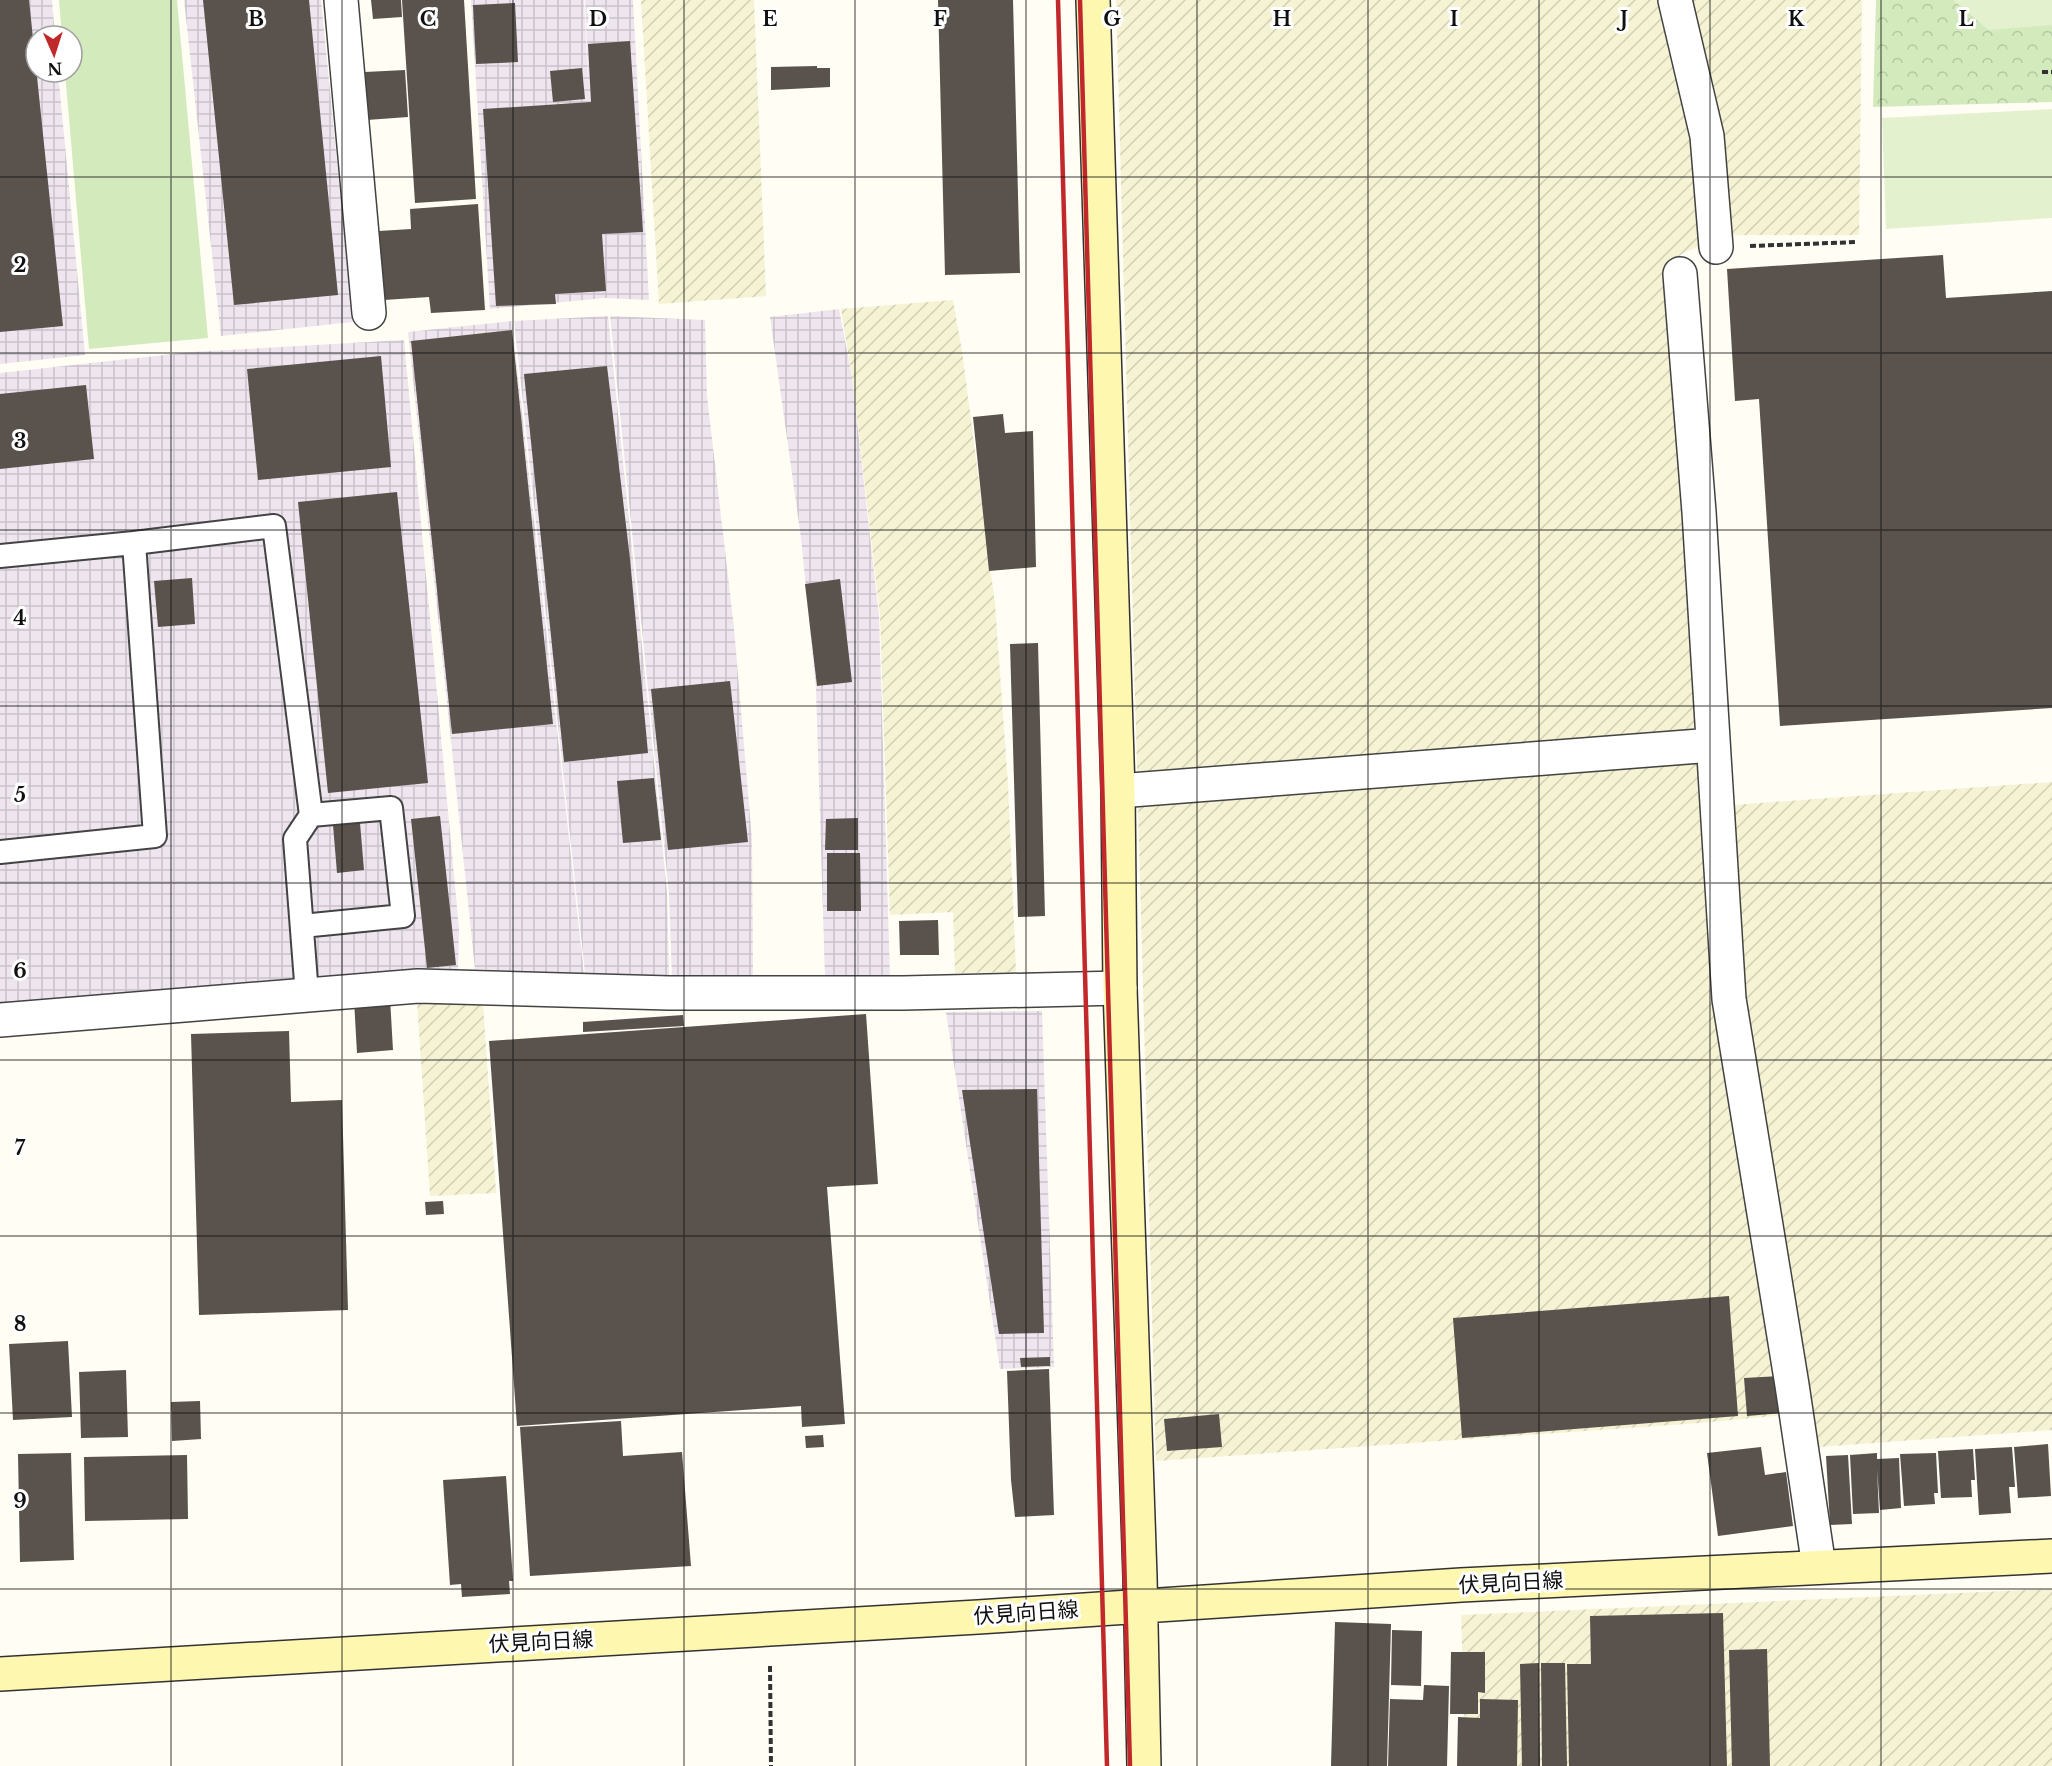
<svg xmlns="http://www.w3.org/2000/svg" width="2052" height="1766" font-family="'Libre Baskerville','Noto Sans JP',serif">
  <style>
    .industrial { fill: url(#industrial-grid) }
    .farmland { fill: url(#farmland-furrows) }
    .grass { fill: #d3eabd }
    .park { fill: url(#park-crowns) }
    .pitch { fill: #e4f1ce }
    .building { fill: #59524d }
    .lines { fill: none; stroke-linecap: round; stroke-linejoin: round }
    .lane-casing { stroke: #434343; stroke-width: 26 }
    .street-casing { stroke: #434343; stroke-width: 36 }
    .secondary-casing { stroke: #323232; stroke-width: 36 }
    .path { stroke: #323232; stroke-width: 4; stroke-dasharray: 6 3; stroke-linecap: butt }
    .lane { stroke: #fff; stroke-width: 22 }
    .street { stroke: #fff; stroke-width: 33 }
    .secondary { stroke: #fef7b0; stroke-width: 33 }
    .rail { stroke: #c1282b; stroke-width: 4.5 }
    .grid { fill: none; stroke: #101010; stroke-width: 1.5; stroke-opacity: 0.55 }
    .labels { text-anchor: middle; stroke-width: 6; stroke-linejoin: round; paint-order: stroke }
    .street-label { font-size: 21px; fill: #101010; stroke: #fff }
    .grid-label { font-size: 20px; text-anchor: middle; font-weight: bold; fill: #101010; stroke: #fff; stroke-width: 6; stroke-linejoin: round; paint-order: stroke }
  </style>
  <defs>
    <pattern id="industrial-grid" width="8" height="8" patternUnits="userSpaceOnUse" patternTransform="scale(1.5)"><rect width="8" height="8" fill="#eee5ee"/><path d="M0 4h8M4 0v8" fill="none" stroke="#cbc3cb"/></pattern>
    <pattern id="farmland-furrows" width="10" height="10" patternUnits="userSpaceOnUse" patternTransform="scale(1.5)"><rect width="10" height="10" fill="#f5f3d3"/><path d="M-1 1l2-2M0 10L10 0M9 11l2-2" fill="none" stroke="#d1cfb4"/></pattern>
    <pattern id="park-crowns" width="20" height="18" patternUnits="userSpaceOnUse" patternTransform="scale(1.5)"><rect width="20" height="18" fill="#d3eabd"/><path d="M2 6a3 3 0 1 1 6 0M12 15a3 3 0 1 1 6 0" fill="none" stroke="#b4c8a1"/></pattern>
  </defs>
  <rect width="100%" height="100%" fill="#fffdf4"/>
  <path class="industrial" d="M0 0H52L55 36H36V72H58L85 355 0 364Z
    M184 0H321L353 322 221 336Z
    M471 0H584L589 101 585 0H633L649 300 605 298 490 309Z
    M839 309 852 377 879 616 890 977H825L816 689 801 538 770 317Z
    M608 316 659 811 667 893 669 977 585 973 514 321Z
    M610 316 705 320 707 396 734 628 752 840 753 977H672L669 894Z
    M512 321 584 974 475 969 408 332Z
    M404 340 459 929 458 970 0 1004V373L192 352Z
    M1042 1011 1054 1367 1000 1369 946 1012Z"/>
  <path class="farmland" d="M641 0H754L766 296 659 304Z
    M1116 0H1862L1859 235H1727L1683 253 1663 270 1697 656 1713 1008 1784 1415 1699 1423 1156 1461Z
    M953 300 962 351 995 604 1008 784 1016 972 955 973 953 912 890 915 880 615 852 376 841 309Z
    M2052 782V1430L1818 1447 1746 1011 1733 805Z
    M417 1001 483 1004 496 1193 430 1196Z
    M2052 1589V1766H1466L1461 1615Z"/>
  <path class="grass" d="M59 0H177L208 338 89 349 65 72H72V36H62Z"/>
  <path class="park" d="M1876 0H2052V102L1873 107Z"/>
  <path class="pitch" d="M1953 0H2052V25L1989 30Z
    M2052 109V218L1886 229 1882 118Z"/>
  <path class="building" d="M0 0H29L63 326 0 332Z
    M203 0H309L338 295 234 305Z
    M371 0H401L402 17 373 19Z
    M402 0H464L476 199 415 203Z
    M938 0H1013L1020 273 945 275Z
    M515 3 518 62 476 64 473 5Z
    M630 41 643 232 602 234 606 291 555 294 556 304 496 306 483 109 591 102 588 44Z
    M817 66V68H830V87L771 90V67Z
    M582 68 585 99 553 102 550 71Z
    M405 70 408 117 367 120 365 72Z
    M478 204 485 310 431 313 429 297 384 300 379 231 411 229 410 209Z
    M1943 255 1946 298 2052 291V708L1780 726 1759 399 1735 401 1727 269Z
    M512 330 553 724 452 734 411 341Z
    M381 356 391 467 258 480 247 369Z
    M607 366 630 559 648 753 564 762 524 374Z
    M86 385 94 459 0 469V394Z
    M1003 414 1005 433 1033 431 1036 567 989 571 973 417Z
    M397 492 428 783 328 793 298 502Z
    M192 578 195 624 158 627 154 581Z
    M840 579 852 682 817 686 805 584Z
    M1038 643 1045 916 1018 917 1010 644Z
    M730 681 748 842 668 850 651 689Z
    M654 778 661 840 623 843 617 781Z
    M440 816 456 965 427 968 411 819Z
    M858 818V850H825L826 819Z
    M360 823 364 870 337 873 333 825Z
    M827 853H860L861 911H827Z
    M938 920 939 955H900L899 921Z
    M390 998 393 1050 357 1053 354 1000Z
    M866 1014 878 1184 827 1187 845 1424 802 1427 801 1406 517 1426 489 1041Z
    M683 1015 684 1026 583 1032V1022Z
    M289 1031 291 1102 342 1100 348 1310 199 1315 191 1034Z
    M1037 1089 1044 1333 999 1334 962 1090Z
    M443 1201 444 1214 426 1215 425 1202Z
    M1729 1296 1738 1416 1462 1438 1453 1318Z
    M68 1341 72 1417 13 1420 9 1344Z
    M1050 1357V1366L1021 1367 1020 1358Z
    M1049 1369 1054 1515 1015 1517 1011 1480 1007 1371Z
    M126 1370 128 1437 81 1438 79 1372Z
    M1780 1376 1783 1413 1747 1416 1744 1378Z
    M200 1401 201 1439 172 1441 171 1402Z
    M1219 1414 1222 1447 1167 1451 1164 1419Z
    M621 1421 623 1456 682 1452 691 1566 530 1576 520 1427Z
    M823 1435 824 1447 806 1448 805 1436Z
    M2048 1444 2051 1496 2018 1498 2014 1447Z
    M1761 1447 1765 1475 1786 1472 1793 1526 1718 1536 1707 1453Z
    M2012 1447 2015 1487H2009L2011 1513 1979 1515 1975 1449Z
    M1973 1449 1975 1480H1971L1972 1497 1941 1498 1938 1451Z
    M71 1453 74 1560 20 1562 18 1454Z
    M1877 1453V1459L1899 1458 1901 1508 1880 1510 1877 1469 1879 1513 1853 1514 1850 1455Z
    M1936 1453 1938 1493H1934L1935 1504 1904 1506 1900 1454Z
    M187 1455 188 1519 85 1521 84 1457Z
    M1848 1455 1852 1524 1830 1525 1826 1456Z
    M506 1476 513 1581H509L510 1594 462 1597 461 1584 450 1585 443 1480Z
    M1723 1613 1727 1766H1569L1567 1664H1591L1590 1616Z
    M1335 1622 1391 1624 1387 1766H1331Z
    M1392 1630 1422 1631 1421 1686 1391 1685Z
    M1767 1649 1770 1766H1732L1729 1650Z
    M1451 1652H1485V1693L1478 1692V1714H1450Z
    M1539 1663 1540 1766H1522L1520 1664Z
    M1541 1663H1565L1567 1766H1542Z
    M1424 1685 1449 1686 1447 1766H1388L1390 1699 1423 1700Z
    M1480 1699 1518 1700 1517 1766H1457L1458 1717 1480 1718Z"/>
  <g class="lines">
    <g class="lane-casing">
      <path id="lane" d="M134 543 274 526 311 815 295 839 307 995
        M0 556 134 543 155 836 0 852
        M302 926 403 916 391 808 311 815"/>
    </g>
    <g class="street-casing">
      <path id="street" d="M341 0 369 313
        M1675 0 1707 136 1716 247
        M1680 274 1699 512 1729 999 1792 1385 1819 1567
        M1118 791 1713 745
        M0 1020 418 986 669 993H904L1120 988"/>
    </g>
    <g class="secondary-casing">
      <path id="secondary" d="M1093 0 1118 791 1120 988 1140 1577 1144 1766
        M0 1674 978 1617 1461 1585 2052 1556"/>
    </g>
    <path class="path" d="M2042 72H2052
      M1750 246 1857 242
      M770 1666 771 1766"/>
    <use href="#lane" class="lane"/>
    <use href="#street" class="street"/>
    <use href="#secondary" class="secondary"/>
    <path class="rail" d="M1058 0 1107 1766
      M1080 0 1130 1766"/>
  </g>
  <path class="grid" d="M171 0V1766M342 0V1766M513 0V1766M684 0V1766M855 0V1766M1026 0V1766M1197 0V1766M1368 0V1766M1539 0V1766M1710 0V1766M1881 0V1766M0 177H2052M0 353H2052M0 530H2052M0 706H2052M0 883H2052M0 1060H2052M0 1236H2052M0 1413H2052M0 1589H2052"/>
  <g class="labels">
    <g class="street-label">
      <text transform="translate(1511 1583) rotate(-3)" y="7">伏見向日線</text>
      <text transform="translate(1026 1613) rotate(-4)" y="7">伏見向日線</text>
      <text transform="translate(541 1642) rotate(-3)" y="7">伏見向日線</text>
    </g>
  </g>
  <g class="grid-label">
    <text x="256" y="26">B</text>
    <text x="428" y="26">C</text>
    <text x="598" y="26">D</text>
    <text x="770" y="26">E</text>
    <text x="940" y="26">F</text>
    <text x="1112" y="26">G</text>
    <text x="1282" y="26">H</text>
    <text x="1454" y="26">I</text>
    <text x="1624" y="26">J</text>
    <text x="1796" y="26">K</text>
    <text x="1966" y="26">L</text>
    <text x="20" y="272">2</text>
    <text x="20" y="448">3</text>
    <text x="20" y="625">4</text>
    <text x="20" y="802">5</text>
    <text x="20" y="978">6</text>
    <text x="20" y="1155">7</text>
    <text x="20" y="1331">8</text>
    <text x="20" y="1508">9</text>
  </g>
  <g transform="translate(54 54) rotate(177)"><circle r="28" fill="#ffffff" stroke="#9f9f9f" stroke-width="1.5"/>
  <path d="M0-4.5L10 22L0 15L-10 22Z" fill="#c1282b"/>
  <text y="-9" font-size="16" font-weight="bold" text-anchor="middle" fill="#101010">N</text>
  </g>
</svg>
